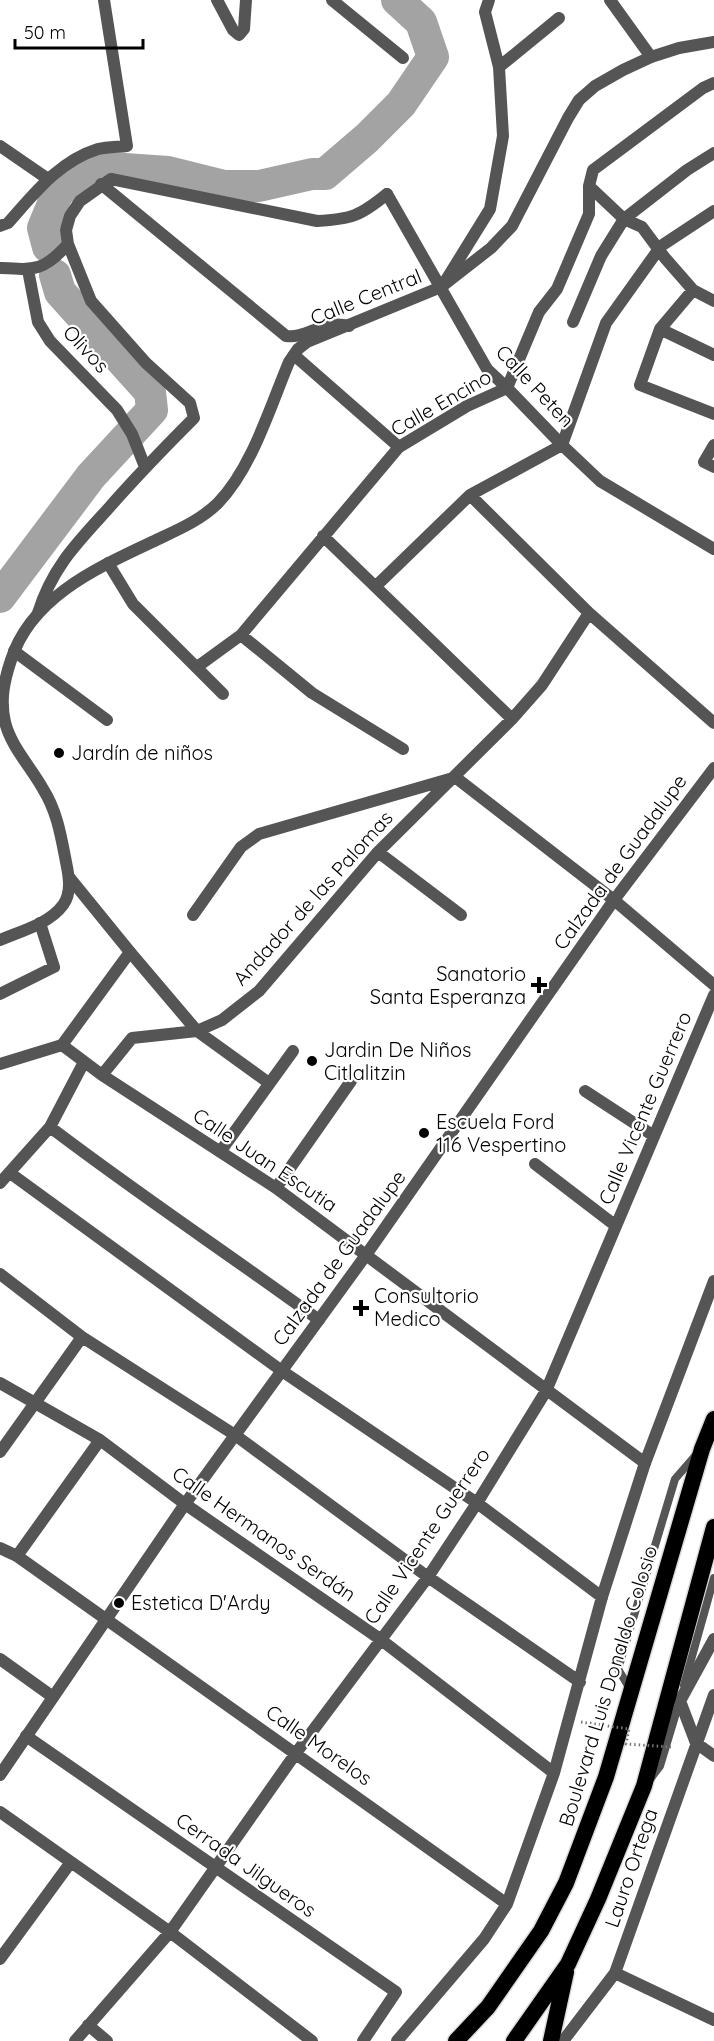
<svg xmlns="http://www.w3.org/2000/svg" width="714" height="2041" font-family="Quicksand,sans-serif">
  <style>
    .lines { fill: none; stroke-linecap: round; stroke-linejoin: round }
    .river { stroke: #a3a3a3; stroke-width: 32 }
    .trunk-casing { stroke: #dbdbdb; stroke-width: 19 }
    .service { stroke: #555; stroke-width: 8 }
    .pedestrian { stroke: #555; stroke-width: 12 }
    .minor { stroke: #555; stroke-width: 12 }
    .tertiary { stroke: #555; stroke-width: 12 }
    .trunk { stroke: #000; stroke-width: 16 }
    .path-bridge { stroke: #777; stroke-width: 3; stroke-dasharray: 1.5 3; stroke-linecap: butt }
    .poi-dot { fill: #000; stroke: #fff; stroke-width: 2 }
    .labels { text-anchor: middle; stroke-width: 4.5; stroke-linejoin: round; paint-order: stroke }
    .street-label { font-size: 20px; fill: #000; stroke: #fff }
    .poi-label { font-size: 20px; fill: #000; stroke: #fff; text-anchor: start }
  </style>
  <rect width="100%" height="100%" fill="#fff"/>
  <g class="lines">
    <path class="river" d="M48 247 43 228 58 192 96 167 168 172 224 186H259L312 174H325L367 138 401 104 433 57 421 22 397 0
      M0 597 91 476 152 410 150 392 60 292 55 275"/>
    <g class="trunk-casing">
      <path id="trunk" d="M456 2041 488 2007 541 1931 566 1883 606 1777 702 1449 714 1419
        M514 2041 568 1964 598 1899 644 1786 714 1527
        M551 2041 566 1972"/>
    </g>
    <path class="service" d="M684 1685 714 1578
      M630 1689 618 1669 675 1479 695 1456
      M651 1778 660 1766 679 1703"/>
    <path class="pedestrian" d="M610 0 651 57
      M387 194 487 369 507 388 562 445
      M294 355 399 447
      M14 651 107 720
      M69 877 130 952 197 1031
      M602 1597 645 1463"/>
    <path class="minor" d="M217 0 233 30 239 35 244 29 246 0
      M332 0 403 58
      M499 67 559 18
      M0 146 48 179
      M101 184 286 336C307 339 323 319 349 326
      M589 186 624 219 642 227 665 258 693 290 714 301
      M0 226 8 223C34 194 59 161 98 149 107 147 118 147 127 146L104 0
      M0 268C35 270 44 271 68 244
      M28 270 38 322 50 341 117 410 132 434 145 467
      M443 285 490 209 503 136 499 67 485 12 489 0
      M693 290 660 329 640 385 714 414
      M573 322 601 256 624 219 687 170 714 153
      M660 329 714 355
      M562 445 600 481 714 549
      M714 445 704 462 714 467
      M470 495 589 613 714 723
      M323 536 512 719
      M108 563 133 604 223 694
      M376 586 470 495 562 445 606 323 661 246 714 211
      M38 613C52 568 76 544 107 510 135 478 164 448 194 418L190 403 146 363 91 301 68 244 66 230 70 216 80 201 111 179 317 221C352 219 360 216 387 194
      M241 635 312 693 403 749
      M197 667 241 635 399 447 467 406 507 388 539 312 557 289 589 214V186L593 170 703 88 714 83
      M455 777 614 900 714 985
      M378 852 461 915
      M193 915 241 847 259 834 453 778
      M0 994 54 967 40 923
      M197 1031 269 1083
      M62 1045 102 1075 276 1188 645 1463 714 1281
      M0 1064 62 1045 130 952
      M102 1075 132 1038 197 1031 222 1020 259 991 378 852 512 719 542 685 589 613
      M585 1091 654 1136
      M50 1127C138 1194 230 1255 319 1320
      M220 1152 293 1051
      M535 1164 616 1226
      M10 1173 282 1371 477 1503 602 1597 554 1773 507 1904 484 1939 397 2041
      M0 1183 50 1127 84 1062
      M276 1188 351 1081
      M0 1274 82 1337 235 1435 428 1577 580 1682
      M0 1383 100 1440 185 1504 380 1639 554 1773
      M0 1452 82 1337
      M0 1548 17 1556 507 1904
      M17 1556 100 1440
      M714 1639 680 1701 696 1743 714 1756
      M0 1659 53 1697
      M26 1736 396 1992 363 2041
      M0 1812 170 1932 312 2041
      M0 1959 71 1862
      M615 1973 714 2020
      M88 2025 107 2041
      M75 2041 170 1932 296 1753 428 1577 477 1503 546 1391 714 995
      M563 2041 615 1973 714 1695"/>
    <path class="tertiary" d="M0 940C21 931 49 924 63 905 72 893 69 876 66 862 61 836 57 811 43 789 31 767 11 747 5 722 0 700 4 681 11 660 31 597 97 568 152 542 175 531 200 521 218 503 252 468 270 407 289 362L298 349 307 342 441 287 491 248 512 226 568 118 579 100 595 86 623 70 651 57 679 48 714 42
      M0 1775 185 1504 366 1255 614 900 714 768"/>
    <use href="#trunk" class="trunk"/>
    <path class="path-bridge" d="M581 1722 629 1729 626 1744 671 1747"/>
  </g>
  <g class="poi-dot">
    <circle cx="59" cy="753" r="6"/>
    <path d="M536 976h6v6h6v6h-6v6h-6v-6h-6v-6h6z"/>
    <circle cx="312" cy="1061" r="6"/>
    <circle cx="424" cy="1133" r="6"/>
    <path d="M358 1299h6v6h6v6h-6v6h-6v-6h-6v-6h6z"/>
    <circle cx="119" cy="1603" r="6"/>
  </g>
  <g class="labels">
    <g class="street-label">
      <text transform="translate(366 297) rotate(-22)" y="7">Calle Central</text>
      <text transform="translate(86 349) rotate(47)" y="7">Olivos</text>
      <text transform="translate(535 386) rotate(47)" y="7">Calle Peten</text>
      <text transform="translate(441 403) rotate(-30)" y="7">Calle Encino</text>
      <text transform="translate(620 862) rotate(-54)" y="7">Calzada de Guadalupe</text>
      <text transform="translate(313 898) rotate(-48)" y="7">Andador de las Palomas</text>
      <text transform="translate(645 1108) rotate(-67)" y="7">Calle Vicente Guerrero</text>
      <text transform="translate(265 1160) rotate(34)" y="7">Calle Juan Escutia</text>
      <text transform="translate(339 1258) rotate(-54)" y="7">Calzada de Guadalupe</text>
      <text transform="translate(264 1534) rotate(35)" y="7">Calle Hermanos Serdán</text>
      <text transform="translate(427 1536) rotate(-56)" y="7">Calle Vicente Guerrero</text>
      <text transform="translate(608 1686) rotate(-73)" y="7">Boulevard Luis Donaldo Colosio</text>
      <text transform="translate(319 1745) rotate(35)" y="7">Calle Morelos</text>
      <text transform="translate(246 1865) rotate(35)" y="7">Cerrada Jilgueros</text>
      <text transform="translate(631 1868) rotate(-71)" y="7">Lauro Ortega</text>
    </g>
    <g class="poi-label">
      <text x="71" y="760">Jardín de niños</text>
      <text x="526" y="981" text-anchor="end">Sanatorio<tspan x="526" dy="23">Santa Esperanza</tspan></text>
      <text x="324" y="1057">Jardin De Niños<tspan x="324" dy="23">Citlalitzin</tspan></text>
      <text x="436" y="1129">Escuela Ford<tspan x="436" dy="23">116 Vespertino</tspan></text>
      <text x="374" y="1303">Consultorio<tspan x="374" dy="23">Medico</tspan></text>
      <text x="131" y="1610">Estetica D'Ardy</text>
    </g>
  </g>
  <path d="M15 39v9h128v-9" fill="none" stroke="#000000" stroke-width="3"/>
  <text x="24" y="39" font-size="18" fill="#000000" stroke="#ffffff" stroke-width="4.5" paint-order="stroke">50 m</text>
</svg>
